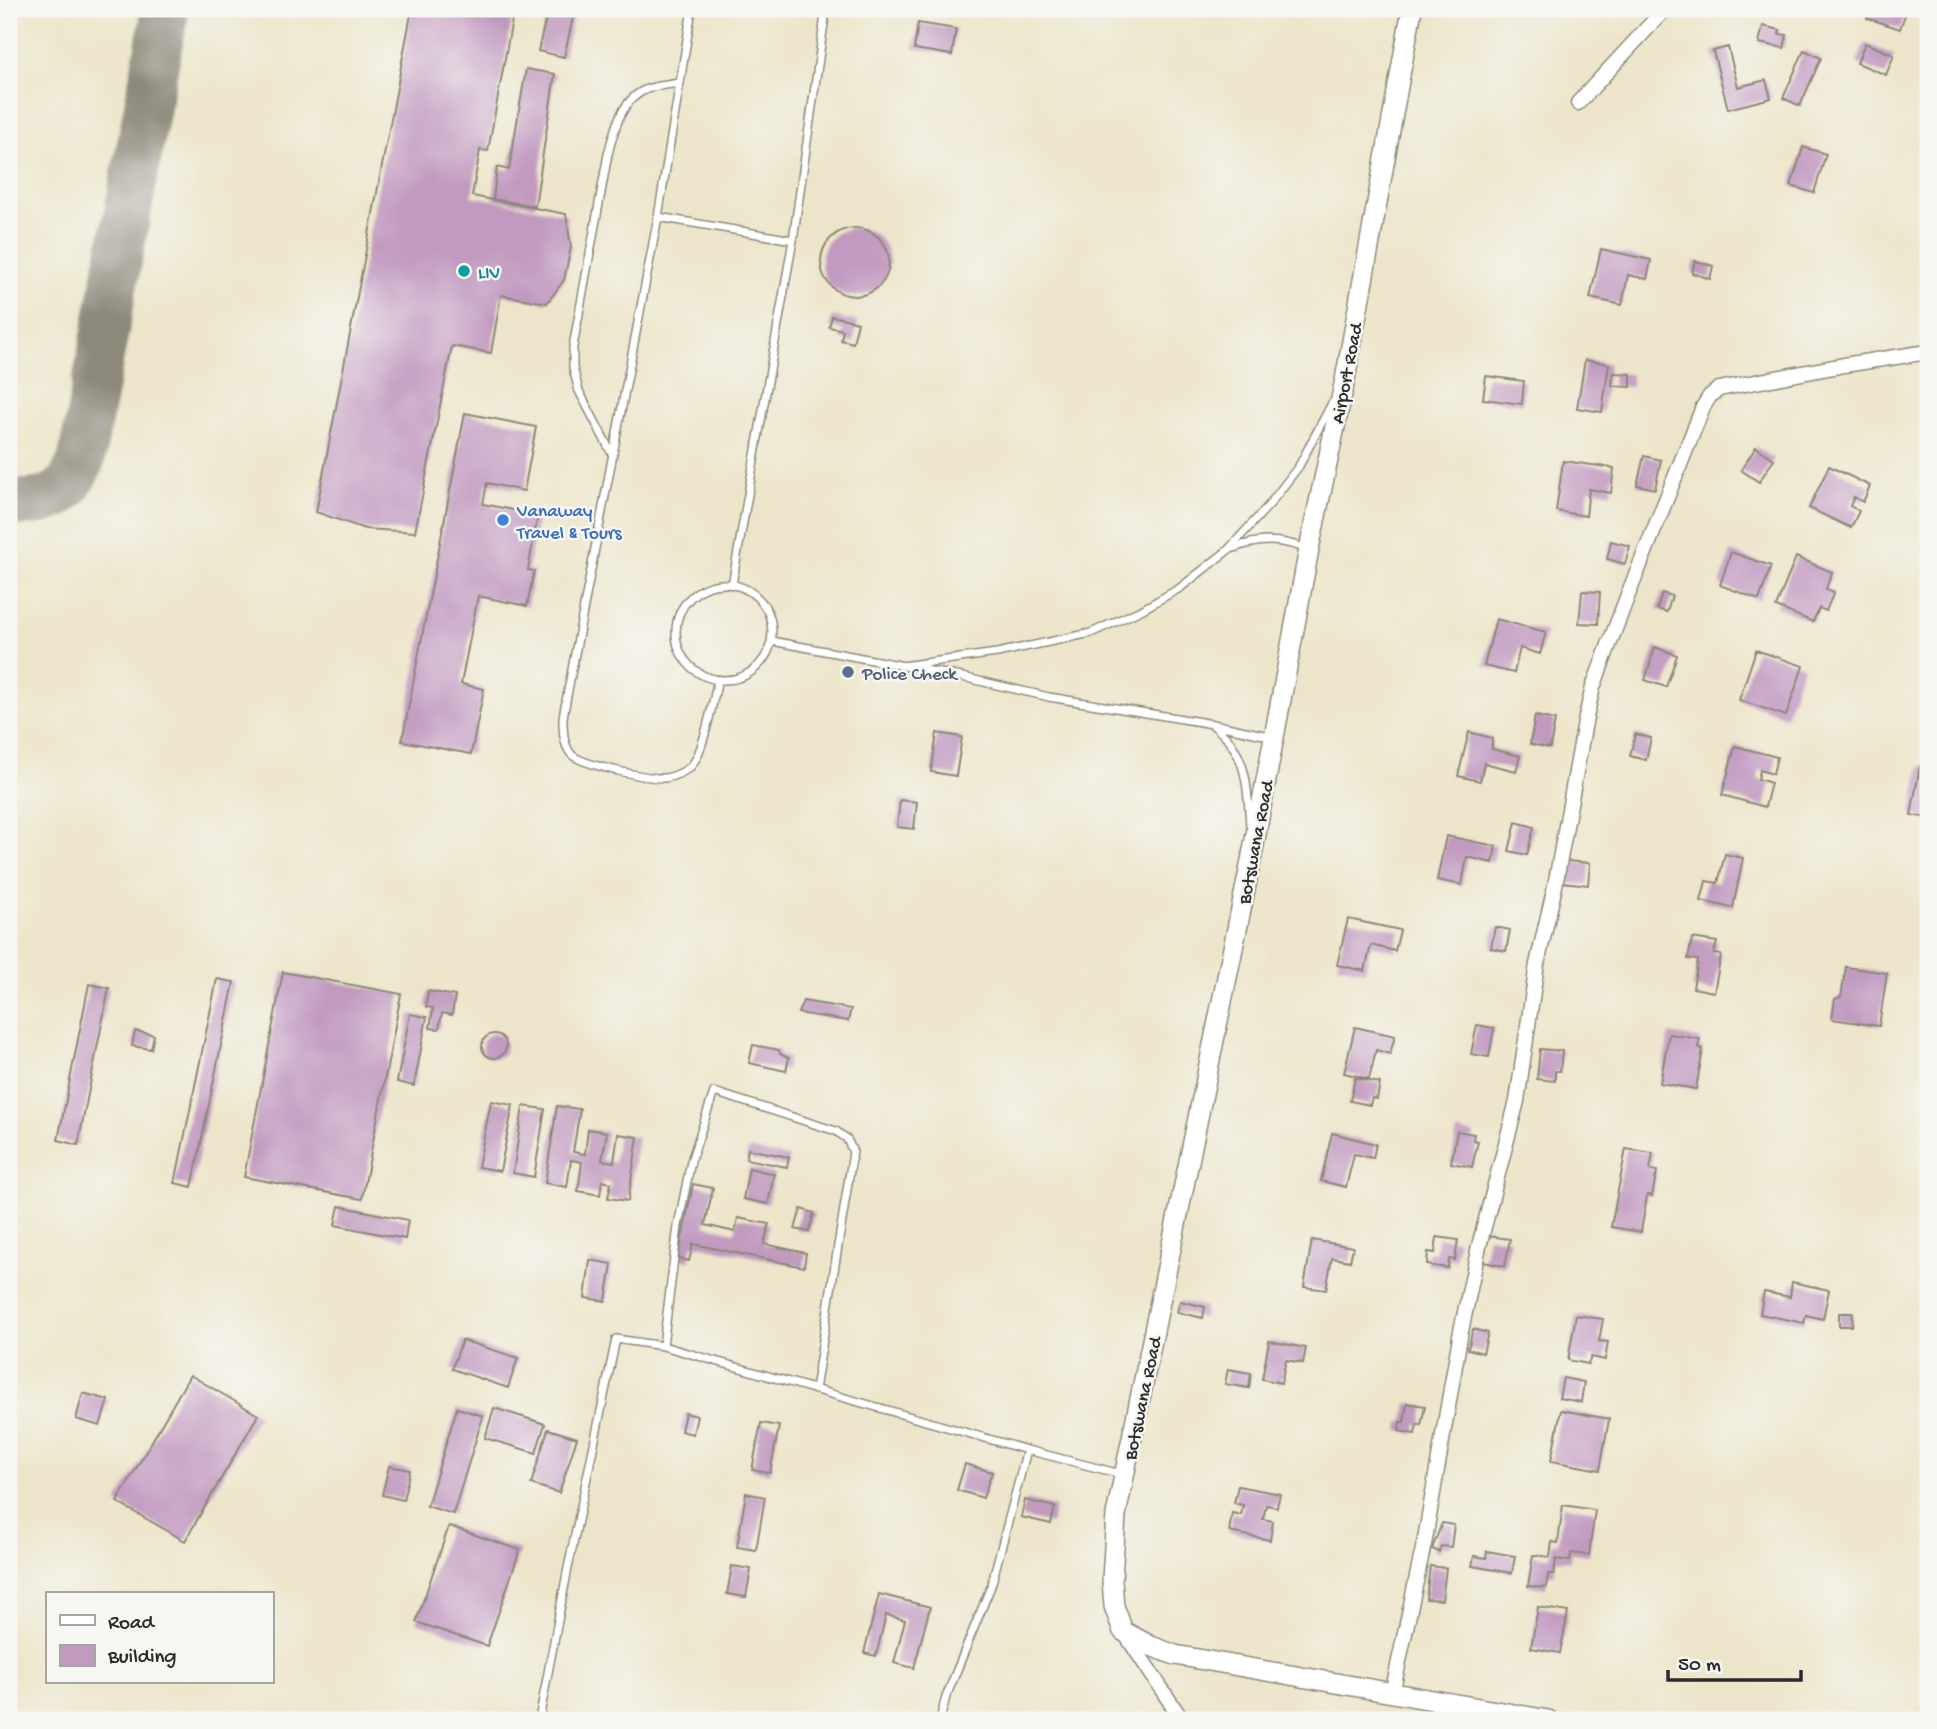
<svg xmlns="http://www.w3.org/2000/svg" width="1937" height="1729" font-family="'Gochi Hand',sans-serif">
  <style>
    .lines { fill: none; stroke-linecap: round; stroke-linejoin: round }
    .taxiway { stroke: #8c887a; stroke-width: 47 }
    .building { fill: #c19ac0 }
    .service-casing { stroke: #8c887a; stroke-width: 10 }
    .minor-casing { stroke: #8c887a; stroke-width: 17 }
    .tertiary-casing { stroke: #8c887a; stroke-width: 22 }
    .service { stroke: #fff; stroke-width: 7 }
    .minor { stroke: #fff; stroke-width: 14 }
    .tertiary { stroke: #fff; stroke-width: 19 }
    .culture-dot { fill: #0f9aa8; stroke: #f6f6f2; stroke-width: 2.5 }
    .shop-dot { fill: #3f7fe0; stroke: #f6f6f2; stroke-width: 2.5 }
    .service-dot { fill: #5c6f8a; stroke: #f6f6f2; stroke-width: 2.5 }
    .labels { text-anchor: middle; stroke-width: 5; stroke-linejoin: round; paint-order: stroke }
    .culture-label { font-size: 19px; fill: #0d838f; stroke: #f6f6f2; text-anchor: start }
    .street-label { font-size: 19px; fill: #2b2b2b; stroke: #f6f6f2 }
    .shop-label { font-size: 19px; fill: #366cbe; stroke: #f6f6f2; text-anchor: start }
    .service-label { font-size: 19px; fill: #4e5e75; stroke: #f6f6f2; text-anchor: start }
  </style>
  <rect width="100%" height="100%" fill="#f6f6f2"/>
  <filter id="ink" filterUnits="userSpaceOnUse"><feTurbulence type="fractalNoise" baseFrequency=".0143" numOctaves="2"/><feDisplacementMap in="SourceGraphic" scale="14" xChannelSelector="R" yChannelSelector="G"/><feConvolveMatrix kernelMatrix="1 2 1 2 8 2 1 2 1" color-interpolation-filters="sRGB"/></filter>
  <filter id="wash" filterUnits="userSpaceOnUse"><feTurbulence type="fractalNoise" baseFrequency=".00686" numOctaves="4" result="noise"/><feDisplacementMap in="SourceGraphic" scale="28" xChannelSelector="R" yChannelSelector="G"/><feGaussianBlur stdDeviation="1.57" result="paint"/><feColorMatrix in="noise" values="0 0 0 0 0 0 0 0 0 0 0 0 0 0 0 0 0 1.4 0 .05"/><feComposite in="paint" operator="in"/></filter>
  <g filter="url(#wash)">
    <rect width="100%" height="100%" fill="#ede5c9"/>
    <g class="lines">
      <path class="taxiway" d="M9 501C27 505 54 501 67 486 73 479 77 469 81 461L164 18 162 9"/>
    </g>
    <g id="blocks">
      <path class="building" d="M412 9H514L488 151 480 150 472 196 566 214 571 247 564 280 547 303 501 295 491 353 452 346 415 532 365 529 316 512Z
        M548 9H575L564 57 538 51Z
        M1870 9H1895L1906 12 1900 29 1867 18Z
        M918 23 956 29 952 55 914 49Z
        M1763 26 1780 30 1779 34 1787 35 1784 48 1759 43Z
        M1865 43 1894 55 1886 75 1857 63Z
        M1728 47 1738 87 1766 80 1771 98 1728 109 1713 51Z
        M1804 50 1821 58 1800 106 1783 98Z
        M526 69 555 74 535 206 493 199 497 167 509 170Z
        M1803 147 1826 154 1814 193 1791 186Z
        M821 262a34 34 0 1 1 68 0a34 34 0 1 1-68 0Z
        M1601 249 1651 260 1647 279 1628 275 1622 305 1590 298Z
        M1695 261 1713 266 1710 279 1692 273Z
        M832 316 858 322 853 343 841 340 843 330 829 327Z
        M1585 360 1609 364 1602 412 1577 408Z
        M1613 373 1631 374V387L1612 386Z
        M1486 376 1524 381 1522 404 1483 399Z
        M465 413 536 427 524 491 487 483 483 504 538 515 528 570 534 571 527 606 478 596 461 684 484 689 471 754 402 741Z
        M1756 447 1774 459 1759 482 1741 470Z
        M1644 456 1661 460 1655 489 1637 485Z
        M1563 461 1614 468 1611 493 1589 489 1586 516 1556 511Z
        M1829 466 1870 486 1863 502 1854 497 1850 506 1859 511 1851 528 1809 508Z
        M1611 541 1630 546 1625 564 1607 559Z
        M1731 552 1771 566 1759 600 1720 585Z
        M1796 557 1832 572 1826 589 1834 592 1826 611 1819 608 1813 622 1776 607Z
        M1582 591 1600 592 1598 624 1579 623Z
        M1662 593 1672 596 1667 612 1657 609Z
        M1496 619 1546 632 1540 654 1520 648 1514 673 1484 666Z
        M1655 647 1677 655 1666 687 1645 680Z
        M1756 650 1803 666 1786 716 1739 700Z
        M1535 716 1555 720 1550 748 1530 744Z
        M1469 732 1492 738V749L1520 756 1516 771 1484 763 1480 781 1458 776Z
        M937 733 962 737 956 776 931 772Z
        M1635 734 1651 738 1646 760 1630 756Z
        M1735 746 1777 757 1773 774 1760 770 1758 779 1771 783 1765 807 1722 795Z
        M1920 766 1928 767V818L1911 815Z
        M900 800 917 802 914 829 897 827Z
        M1516 822 1534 827 1527 855 1509 851Z
        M1446 836 1496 846 1493 863 1467 857 1462 885 1437 880Z
        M1725 854 1743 858 1733 908 1701 901 1706 881 1718 883Z
        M1565 861 1590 863 1588 885 1562 882Z
        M1348 919 1400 930 1395 951 1371 945 1365 971 1337 965Z
        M1495 927 1510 930 1506 951 1491 948Z
        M1692 938 1717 942 1714 954 1721 955 1714 992 1693 988 1698 960 1688 959Z
        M1846 967 1887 973 1879 1026 1832 1019 1835 999 1841 997Z
        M283 972 401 994 362 1199 244 1177Z
        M217 979 234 982 192 1187 175 1183Z
        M89 984 109 988 78 1145 58 1140Z
        M428 991 455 996 452 1015 442 1013 439 1029 430 1028 433 1008 426 1007Z
        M803 1001 851 1009 848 1021 798 1013Z
        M410 1014 427 1017 414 1086 397 1082Z
        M1477 1025 1494 1028 1489 1057 1471 1054Z
        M1355 1027 1395 1036 1390 1054 1376 1050 1369 1079 1344 1073Z
        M135 1031 154 1035 151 1049 132 1046Z
        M1669 1034 1700 1039 1698 1047 1703 1049 1696 1089 1660 1083Z
        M482 1046a12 12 0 1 1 24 0a12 12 0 1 1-24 0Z
        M753 1045 779 1050 780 1054 789 1058 786 1071 749 1063Z
        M1540 1049 1562 1051 1560 1071H1555V1081L1537 1079Z
        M1355 1078 1380 1083 1377 1099 1372 1098 1370 1105 1350 1101Z
        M491 1101 513 1105 500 1171 478 1167Z
        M523 1106 545 1109 534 1177 513 1173Z
        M557 1106 580 1109 573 1152 585 1154 588 1129 607 1132 602 1160 614 1162 618 1134 638 1137 628 1201 608 1198 611 1183 602 1181 600 1195 578 1191 582 1162 571 1160 567 1187 545 1183Z
        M1457 1131 1474 1134 1473 1140 1478 1141 1472 1167 1451 1163Z
        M1332 1133 1376 1144 1373 1158 1354 1154 1346 1187 1321 1181Z
        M748 1149 789 1157 787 1167 746 1159Z
        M1626 1149 1653 1153 1650 1170 1657 1171 1652 1196 1647 1195 1641 1232 1611 1227Z
        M749 1168 774 1174 768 1204 743 1199Z
        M693 1184 713 1188 705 1225 735 1232 738 1218 769 1224 764 1244 806 1253 804 1267 693 1244 689 1261 678 1258Z
        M339 1206 408 1220 405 1239 335 1225Z
        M801 1209 814 1213 809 1232 795 1229Z
        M1488 1236 1510 1239 1505 1266 1483 1262Z
        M1437 1237 1458 1240 1455 1260 1449 1259 1448 1268 1427 1265 1428 1252 1435 1253Z
        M1312 1240 1353 1247 1350 1261 1332 1258 1326 1290 1304 1287Z
        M590 1260 612 1264 606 1301 585 1298Z
        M1792 1282 1829 1290 1823 1319 1806 1315 1804 1323 1760 1314 1764 1292 1790 1297Z
        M1180 1301 1205 1307 1203 1318 1177 1312Z
        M1839 1313H1853L1852 1326H1839Z
        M1576 1315 1603 1319 1599 1341 1608 1342 1605 1360 1591 1357 1588 1364 1568 1360Z
        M1473 1329 1488 1333 1483 1353 1468 1349Z
        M462 1340 518 1358 508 1388 452 1369Z
        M1269 1341 1306 1348 1303 1363 1286 1360 1281 1383 1262 1379Z
        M1228 1369 1251 1373 1249 1388 1225 1384Z
        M190 1375 258 1415 185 1541 117 1502Z
        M1563 1378 1584 1382 1581 1402 1559 1398Z
        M83 1393 108 1400 100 1426 76 1419Z
        M1407 1403 1425 1406 1421 1425 1417 1424 1415 1434 1399 1431 1400 1422H1404Z
        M457 1408 483 1416 453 1514 427 1506Z
        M494 1408 545 1424 536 1453 485 1438Z
        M1561 1410 1609 1419 1600 1470 1551 1461Z
        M685 1413 697 1416 693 1434 681 1431Z
        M761 1423 779 1426 770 1473 752 1470Z
        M548 1429 577 1438 559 1493 531 1484Z
        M965 1464 992 1472 983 1498 957 1490Z
        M389 1466 410 1470 403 1500 382 1495Z
        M1238 1486 1280 1494 1277 1507 1266 1505 1263 1519 1273 1521 1270 1540 1229 1532 1232 1513 1241 1515 1243 1505 1234 1503Z
        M746 1493 765 1497 756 1550 737 1547Z
        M1025 1500 1055 1507 1051 1524 1021 1517Z
        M1563 1505 1595 1510 1589 1555 1571 1553 1570 1561 1556 1559 1554 1574H1548L1546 1588 1528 1586 1533 1555 1550 1557 1552 1542 1558 1543Z
        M1442 1523 1454 1525 1451 1547 1441 1546 1439 1552 1432 1549Z
        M449 1526 520 1550 487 1646 416 1622Z
        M1487 1551 1515 1556 1512 1573 1472 1566 1474 1556 1486 1558Z
        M732 1566 751 1569 746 1597 727 1594Z
        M1430 1566 1446 1568 1442 1600 1426 1599Z
        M879 1594 930 1607 914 1668 894 1663 905 1620 886 1615 876 1656 864 1653Z
        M1538 1607 1568 1612 1560 1653 1531 1648Z"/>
    </g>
  </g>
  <g filter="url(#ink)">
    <use href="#blocks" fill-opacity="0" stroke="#8c887a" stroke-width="2"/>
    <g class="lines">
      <g class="service-casing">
        <path id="service" d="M692 9 658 217 563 717C563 729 563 744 571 754 581 765 650 779 665 778 673 777 684 772 690 767 703 756 713 700 718 680
          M658 217 793 240
          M613 456 579 391 573 368V347L608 154C614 130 621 99 647 89 657 85 669 85 679 83
          M1231 549C1261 538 1278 539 1308 549
          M676 632a48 48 0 1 1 96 0a48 48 0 1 1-96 0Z
          M732 585 793 240 826 9
          M772 641 962 677 1049 697 1213 724 1273 737
          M902 666 997 653 1091 633 1143 609 1180 588 1227 551 1269 505 1299 466 1332 403
          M1213 725C1219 731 1228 737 1232 745 1248 767 1248 799 1250 825
          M663 1346 1027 1450 1121 1474
          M539 1720 567 1573 616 1339 663 1346 678 1226 691 1161 714 1092 836 1131 847 1139 853 1152 815 1390
          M940 1720 946 1697 991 1586 1027 1450"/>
      </g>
      <g class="minor-casing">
        <path id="minor" d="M1578 103 1665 9
          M1124 1632 1182 1720
          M1392 1694 1425 1539 1461 1331 1479 1246 1517 1101 1537 964 1555 886 1586 717 1593 687 1626 600 1703 407 1710 396 1719 389 1844 365 1921 353"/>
      </g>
      <g class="tertiary-casing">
        <path id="tertiary" d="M1412 9 1345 380 1309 549 1251 861 1116 1515 1112 1580 1114 1606 1123 1631 1151 1646 1175 1655 1548 1720"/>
      </g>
      <use href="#service" class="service"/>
      <use href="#minor" class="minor"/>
      <use href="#tertiary" class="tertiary"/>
    </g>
  </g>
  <circle class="culture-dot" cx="464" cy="271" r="7"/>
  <circle class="shop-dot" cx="503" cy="520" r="7"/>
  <circle class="service-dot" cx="848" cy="672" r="7"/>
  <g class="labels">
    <g class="culture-label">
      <text x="478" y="278">LIV</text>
    </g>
    <g class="street-label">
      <text transform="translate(1345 373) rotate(-79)" y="7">Airport Road</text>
      <text transform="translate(1254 842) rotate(-79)" y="7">Botswana Road</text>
      <text transform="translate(1141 1398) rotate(-78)" y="7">Botswana Road</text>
    </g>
    <g class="shop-label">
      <text x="517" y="516">Vanaway<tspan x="517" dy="22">Travel &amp; Tours</tspan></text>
    </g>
    <g class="service-label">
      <text x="862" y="679">Police Check</text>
    </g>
  </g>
  <rect width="1937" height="1729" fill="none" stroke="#f6f6f2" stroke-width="35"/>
  <rect x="46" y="1592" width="228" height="91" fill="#f6f6f2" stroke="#a5a5a2" stroke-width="2"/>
  <rect x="60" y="1615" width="35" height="10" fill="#ffffff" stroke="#a5a5a2" stroke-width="2"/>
  <text x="108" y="1628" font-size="21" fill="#2b2b2b">Road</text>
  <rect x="60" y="1645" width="35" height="21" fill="#c19ac0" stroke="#a5a5a2" stroke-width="2"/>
  <text x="108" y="1662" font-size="21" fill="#2b2b2b">Building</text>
  <path d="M1668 1670v10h133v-10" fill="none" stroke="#2b2b2b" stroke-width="3.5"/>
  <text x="1678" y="1670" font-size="21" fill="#2b2b2b" stroke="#f6f6f2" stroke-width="5" paint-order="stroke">50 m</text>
</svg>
